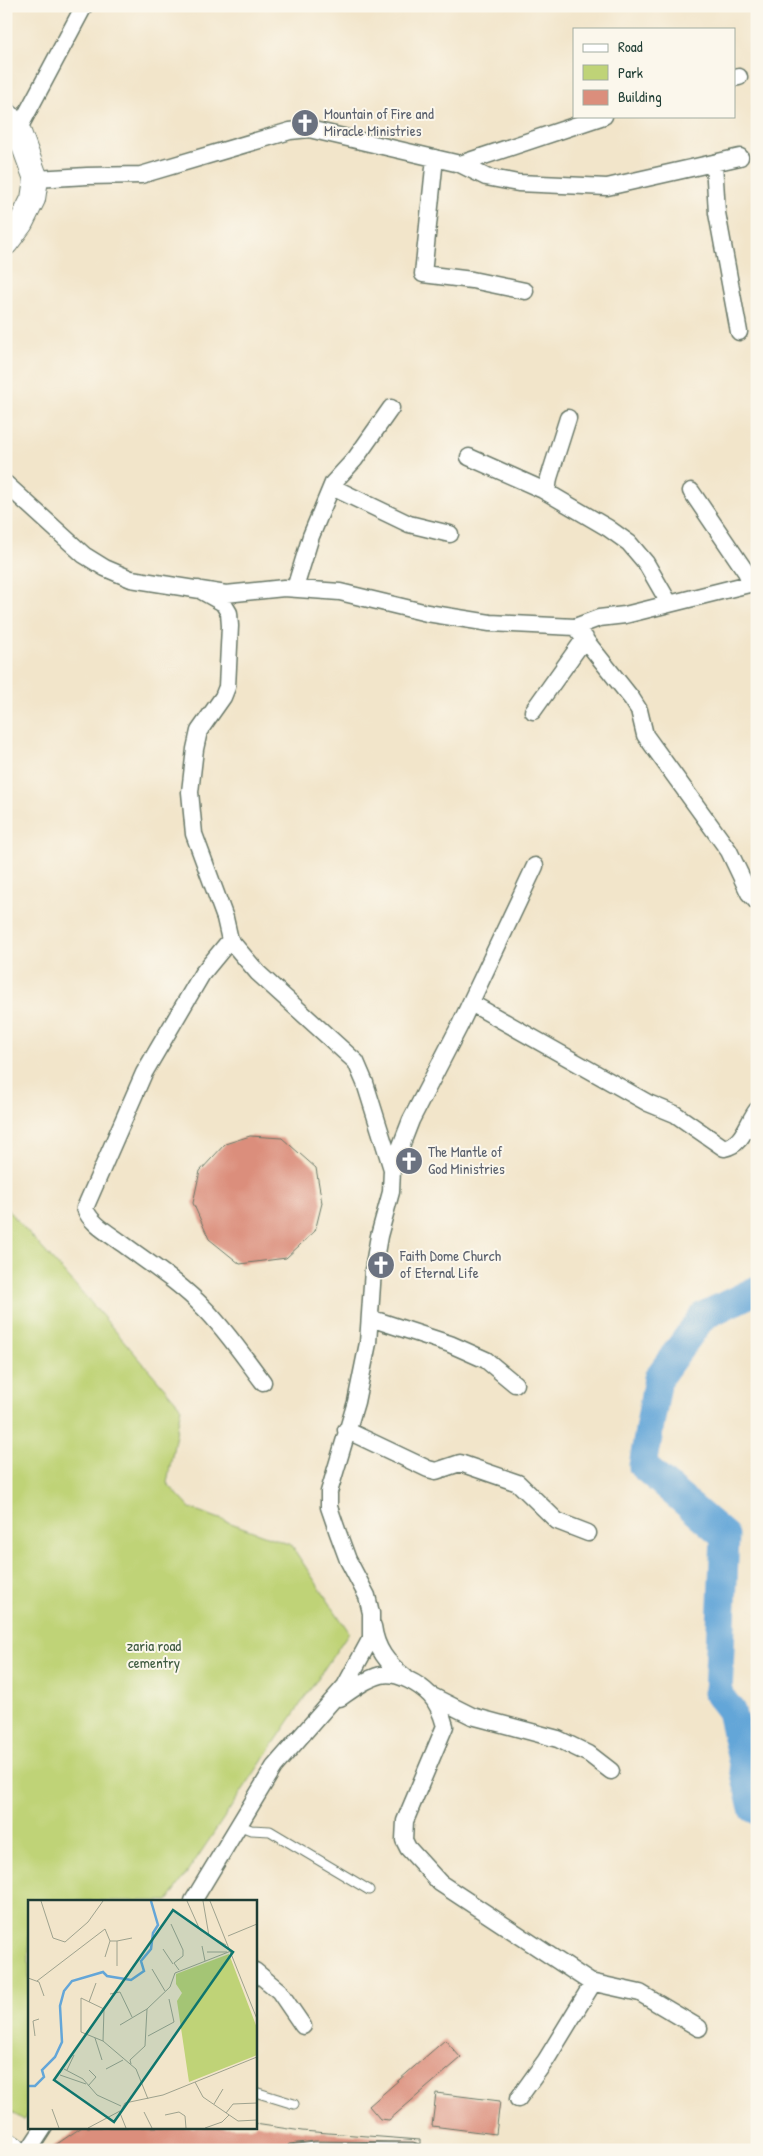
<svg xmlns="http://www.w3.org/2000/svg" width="763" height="2156" font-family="'Patrick Hand',sans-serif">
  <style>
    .green { fill: #bfd377; stroke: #6f8856 }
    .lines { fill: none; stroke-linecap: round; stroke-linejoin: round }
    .river { stroke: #64a6d8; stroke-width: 29 }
    .building { fill: #db8e7c }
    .lane-casing { stroke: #697868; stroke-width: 11 }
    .street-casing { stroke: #697868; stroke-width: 19 }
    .secondary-casing { stroke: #697868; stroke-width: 26 }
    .highway-casing { stroke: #697868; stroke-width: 30 }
    .lane { stroke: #fff; stroke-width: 9 }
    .street { stroke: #fff; stroke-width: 16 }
    .secondary { stroke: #fff; stroke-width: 24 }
    .highway { stroke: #fff; stroke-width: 28 }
    .labels { text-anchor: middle; stroke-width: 4; stroke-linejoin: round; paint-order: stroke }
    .worship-label { font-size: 15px; fill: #5b616d; stroke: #fbf7ec; text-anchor: start }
    .park-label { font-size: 15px; fill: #3f5b41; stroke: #fbf7ec }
    .inset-river { fill: none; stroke: #64a6d8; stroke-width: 2.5 }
    .inset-road { fill: none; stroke: #9ea28e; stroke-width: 1 }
    .view { fill: #0f766e; fill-opacity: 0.15; stroke: #0f766e; stroke-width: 2.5 }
    .inset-edge { fill: none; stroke: #1f3d34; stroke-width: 2.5 }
  </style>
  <rect width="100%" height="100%" fill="#fbf7ec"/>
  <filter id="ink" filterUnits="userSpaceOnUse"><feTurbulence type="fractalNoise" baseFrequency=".02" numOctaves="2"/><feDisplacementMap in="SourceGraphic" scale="10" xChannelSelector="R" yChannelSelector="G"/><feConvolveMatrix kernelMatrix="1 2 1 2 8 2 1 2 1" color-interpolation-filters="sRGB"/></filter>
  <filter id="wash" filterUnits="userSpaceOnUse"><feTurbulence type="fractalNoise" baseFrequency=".0096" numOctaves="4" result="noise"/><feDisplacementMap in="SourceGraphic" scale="20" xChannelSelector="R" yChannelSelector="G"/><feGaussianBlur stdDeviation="1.12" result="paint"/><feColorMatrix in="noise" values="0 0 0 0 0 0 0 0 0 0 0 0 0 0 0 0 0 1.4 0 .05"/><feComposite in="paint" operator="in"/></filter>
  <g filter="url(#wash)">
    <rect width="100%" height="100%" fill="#f2e5ca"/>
    <path class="green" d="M6 1208 86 1297 181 1407 167 1483 190 1508 291 1545 349 1632 168 1901H29V2112L23 2120 6 2108Z"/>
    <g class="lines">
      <path class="river" d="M757 1290 703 1316 658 1378 643 1466 725 1536 718 1694 731 1711 753 1808 757 1810"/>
    </g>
    <g id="blocks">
      <path class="building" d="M250 1136 282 1138 316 1168 322 1203 315 1231 286 1258 240 1264 209 1239 193 1203 200 1171 225 1144Z
        M445 2040 461 2058 389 2120 380 2119 369 2106Z
        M436 2093 500 2101 496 2134 432 2126Z
        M255 2124 302 2131 420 2140V2144L413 2142 315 2141 289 2144 284 2150H48L82 2127H255Z"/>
    </g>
  </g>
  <g filter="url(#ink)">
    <use href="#blocks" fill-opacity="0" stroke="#697868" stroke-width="1"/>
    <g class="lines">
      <g class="lane-casing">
        <path id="lane" d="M238 1825 251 1830 270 1831 369 1890
          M255 2092 294 2104
          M290 2150 315 2147 413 2148 417 2150"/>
      </g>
      <g class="street-casing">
        <path id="street" d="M734 78 739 77
          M18 130 84 6
          M435 158 423 274 472 280 525 291
          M714 163 717 213 739 332
          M460 164 604 116
          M36 179 87 176 141 175 290 131 309 129 460 164 486 177 518 183 607 187 740 157
          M469 457 543 490 608 528 629 543 646 563 669 603
          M6 484 84 555 105 568 131 579 226 594 284 588 340 592 427 613 490 623 575 627 599 618 625 615 757 582
          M332 487 409 524 450 534
          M691 491 746 572 751 584
          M547 492 549 478 568 418
          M295 588 311 536 333 483 355 459 391 408
          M575 627 632 699 639 710 645 735 729 851 749 893 757 902
          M533 711 585 638
          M230 940 202 974 144 1073 85 1208C90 1224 110 1234 123 1244 150 1264 180 1283 204 1308 226 1330 244 1357 263 1382
          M471 1003 648 1103 675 1114 724 1148C743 1145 747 1123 757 1110
          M392 1169 411 1120 460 1025 535 866
          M370 1318 450 1344 486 1360 515 1384
          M346 1430 428 1469 436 1471 460 1463 518 1483 557 1521 588 1533
          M373 1626C376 1649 387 1663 405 1677
          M430 1695 472 1716 558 1739 589 1754 611 1771
          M340 1698C353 1689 366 1679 381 1675 397 1671 419 1684 430 1695 438 1703 442 1715 445 1726L405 1821 404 1840 408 1848 440 1883 590 1982 640 1993 699 2028
          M193 1901 274 1767 345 1686 371 1638V1613L367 1596 348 1560 338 1533 329 1507V1492L356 1402 368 1343 373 1270 379 1236 391 1192 392 1169 365 1083 356 1062 258 973 230 940 225 918 194 834 190 792 195 749 199 731 223 697 227 687 230 626 229 613 223 603 198 589
          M255 1971 279 1991 303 2026
          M518 2099 546 2060 593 1983
          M29 2150 44 2127"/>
      </g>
      <g class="secondary-casing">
        <path id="secondary" d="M6 114 18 130 36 179 33 199 21 223 6 243"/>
      </g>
      <g class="highway-casing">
        <path id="highway" d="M6 2146 12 2150"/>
      </g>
      <use href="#lane" class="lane"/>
      <use href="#street" class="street"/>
      <use href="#secondary" class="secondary"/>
      <use href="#highway" class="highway"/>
    </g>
  </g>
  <defs>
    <g id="church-disc" transform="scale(1.4375)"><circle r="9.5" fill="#6b7280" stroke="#fbf7ec"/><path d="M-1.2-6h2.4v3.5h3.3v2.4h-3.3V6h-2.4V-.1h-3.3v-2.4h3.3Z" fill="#fff"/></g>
  </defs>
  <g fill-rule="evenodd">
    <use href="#church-disc" x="305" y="123"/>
    <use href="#church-disc" x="409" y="1161"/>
    <use href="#church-disc" x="381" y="1265"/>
  </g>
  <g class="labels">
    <g class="worship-label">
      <text x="324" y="119">Mountain of Fire and<tspan x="324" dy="17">Miracle Ministries</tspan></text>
      <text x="428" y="1157">The Mantle of<tspan x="428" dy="17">God Ministries</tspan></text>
      <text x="400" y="1261">Faith Dome Church<tspan x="400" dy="17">of Eternal Life</tspan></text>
    </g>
    <g class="park-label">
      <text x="154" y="1651">zaria road<tspan x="154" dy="17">cementry</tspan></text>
    </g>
  </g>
  <g transform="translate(28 1900)">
    <rect width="229" height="229" fill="#f2e5ca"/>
    <path d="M201 54 229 128V155L161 182 149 101 154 93 148 84V74Z" fill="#bfd377"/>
    <path class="inset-river" d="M0 186H7L16 177 14 170 27 157 34 142 32 106 36 91 44 81 75 72 79 76 103 80 116 71 113 61 123 49 125 33 130 25 123 1"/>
    <path class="inset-road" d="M13 1 25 38 37 42 60 22 75 1M159 1 172 30 198 45M175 1 181 36M182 1 229 119M143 24 155 50V56L146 63 151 70M200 36 229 24M0 40V61M82 41H89V66M89 41 104 38M174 46 177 61M135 49 145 64M179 52H199M124 69 137 91M0 78 11 82 16 96M9 81 77 29 82 41 77 57M82 94 92 92 104 117M61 102 68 83M92 125 119 109M7 136 5 121 11 119M120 136 146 122 141 99M67 138 74 160M75 141 76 109 53 98V132L75 141 108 169 120 199M103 164 102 160 117 146 119 109 142 87 147 73 203 51M36 169 55 179 69 195 93 206M78 169 95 160M39 170 46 155M32 175 58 184M167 182 175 197 210 221 229 220M60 186 68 177 61 170M186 204 195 189M24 209 31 228M116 212 124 228M198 213 205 204 229 203M137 215 151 212 157 216 158 228M60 228 92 211M98 228 92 213 97 203 135 195 229 157M177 228 194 222 201 215"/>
    <path class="view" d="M145 10 205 52 86 222 26 180Z"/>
    <rect width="229" height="229" class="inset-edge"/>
  </g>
  <rect width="763" height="2156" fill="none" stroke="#fbf7ec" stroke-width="25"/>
  <rect x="573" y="28" width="162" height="90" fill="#fbf7ec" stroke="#a3ada2"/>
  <rect x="583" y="44" width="25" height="8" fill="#ffffff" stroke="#a3ada2"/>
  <text x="618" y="52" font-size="15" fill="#1f3d34">Road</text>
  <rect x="583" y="65" width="25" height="15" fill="#bfd377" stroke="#a3ada2"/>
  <text x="618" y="78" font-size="15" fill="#1f3d34">Park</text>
  <rect x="583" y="90" width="25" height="15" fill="#db8e7c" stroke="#a3ada2"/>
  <text x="618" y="102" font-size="15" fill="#1f3d34">Building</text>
</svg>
